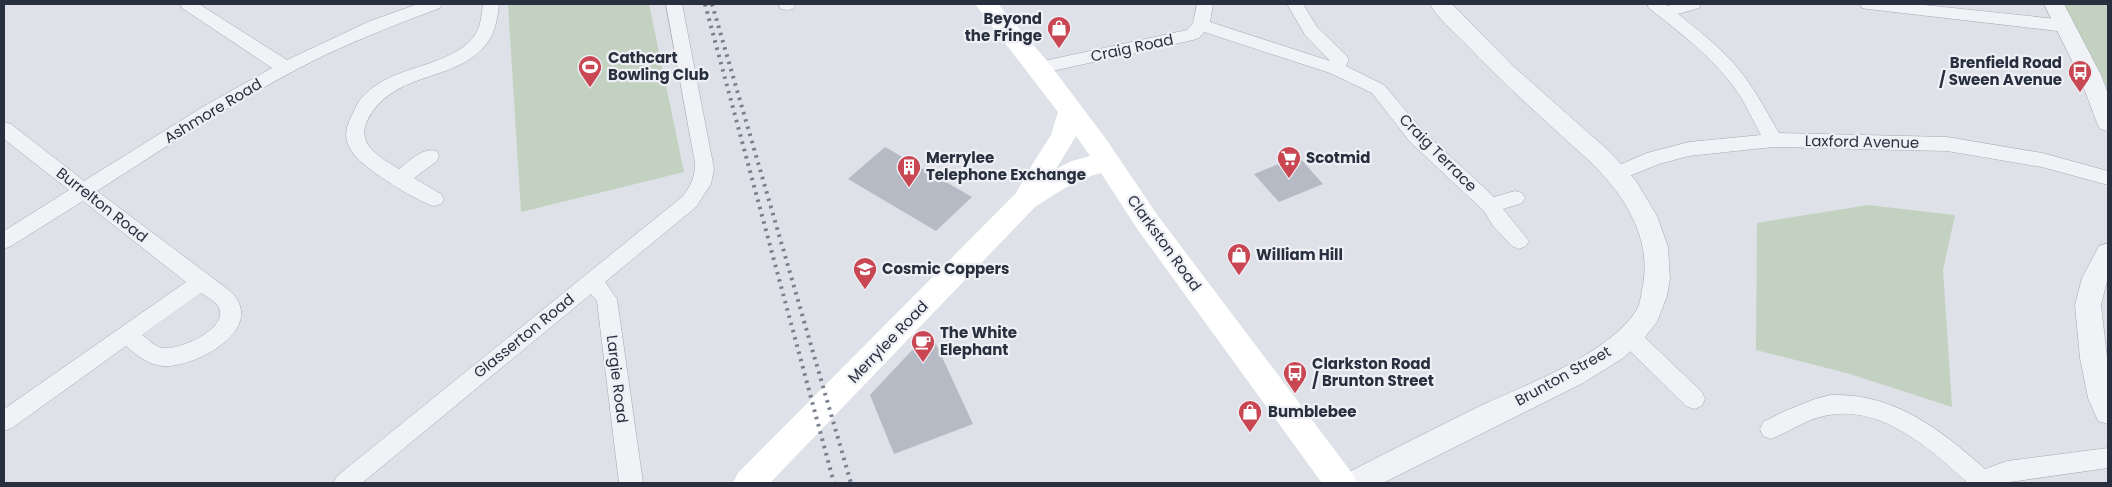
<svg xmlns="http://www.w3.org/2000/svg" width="2112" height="487" font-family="Poppins,sans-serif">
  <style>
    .green { fill: #c3d1c0 }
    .building { fill: #b6bac4 }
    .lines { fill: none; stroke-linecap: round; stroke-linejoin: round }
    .minor-casing { stroke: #a4a8b1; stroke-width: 1 }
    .tertiary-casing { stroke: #a4a8b1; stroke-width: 1 }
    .minor { fill: #f1f2f6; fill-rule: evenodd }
    .tertiary { fill: #f1f2f6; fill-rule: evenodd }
    .secondary { fill: #fff; fill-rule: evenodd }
    .rail { stroke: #788090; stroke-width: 4; stroke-dasharray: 2.5 5; stroke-linecap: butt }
    .labels { text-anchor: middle; stroke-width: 4.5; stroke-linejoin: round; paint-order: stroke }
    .poi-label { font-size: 15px; font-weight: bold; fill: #282f3e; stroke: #eef0f5; text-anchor: start }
    .street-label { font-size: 15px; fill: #282f3e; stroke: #eef0f5 }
  </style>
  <rect width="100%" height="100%" fill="#dee1e7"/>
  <path class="green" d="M508 4H649L684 172 521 212Z
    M2063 4H2108V93L2106 85Z
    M1868 205 1955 215 1943 270 1952 407 1850 374 1756 350 1757 223Z"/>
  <path class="building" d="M885 147 972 197 936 231 848 179Z
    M1298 156 1323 184 1279 202 1254 174Z
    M930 331 973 424 894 454 870 395Z"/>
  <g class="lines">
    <g class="minor-casing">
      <path id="minor" d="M180 4H199L287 60 370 21 418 4H442L440 8C402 22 364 37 327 54 247 93 172 143 97 191L230 291C269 328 196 368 163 366 149 365 136 355 126 346L12 428 4 431V409L186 282 83 201 11 246 4 249V231L69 190 4 139V122L11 124 84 181 206 105 272 68 182 8ZM201 293C207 297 216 301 219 308 229 329 178 351 162 348 155 347 148 339 142 335Z
        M483 4H499C497 22 495 36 482 49 451 82 391 72 367 121 356 145 381 158 399 169 410 161 422 147 437 151L439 156 437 161 414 178 441 194 444 199 441 204 434 206C414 200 372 173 357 158 345 145 343 133 351 117 354 112 356 105 360 100 386 66 439 70 469 42 481 31 481 18 483 4Z
        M666 4H682L714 169 711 184 696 207 605 282 617 299 643 483H619L597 301 591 294 362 483H333L337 476 682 197C691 186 695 177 695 163Z
        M778 4H795V5L793 9 787 10 781 9Z
        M1197 4H1213L1210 22 1330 61 1305 35 1287 4H1303L1317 27 1346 55 1349 59 1346 66 1384 85 1424 132 1494 197 1515 191 1522 193 1525 198 1522 203 1503 209 1529 241 1526 246 1519 249 1512 246 1493 226 1484 211 1410 142 1372 93 1330 73 1204 32 1199 38 1193 40 1039 74 1033 72 1030 68 1033 64 1039 62 1187 30 1193 23Z
        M1647 4H1665L1668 6 1674 4H1701L1699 8 1678 14C1703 34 1729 54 1747 80 1759 97 1769 116 1779 133L1947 137 2042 153 2108 171V185L2042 167 1947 151 1773 147 1689 156 1659 164 1617 181 1610 179 1607 174 1610 169 1647 153 1689 142 1761 135C1752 119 1745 102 1734 87 1711 56 1679 32 1649 8Z
        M1860 4H1915L2066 20 2072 22 2074 26 2072 30 2066 32 1868 9 1862 8Z
        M1629 327 1637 330 1702 392 1705 399 1702 406 1694 409 1686 406 1621 342 1618 336 1621 330Z
        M1831 395C1894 393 1940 429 1985 469L2007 461 2108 448V468L2003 483H1965L1966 481C1928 447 1879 403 1824 416 1805 420 1789 432 1771 439L1763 436 1760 429 1763 422 1785 411 1815 399Z"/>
    </g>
    <g class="tertiary-casing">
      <path id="tertiary" d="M1430 4H1452L1514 67 1609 151 1636 181 1657 216 1668 247 1670 279 1667 296 1657 322 1640 343 1623 358 1583 383 1383 483H1341L1345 474C1390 451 1435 428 1480 406 1526 385 1608 354 1636 311 1641 303 1641 293 1643 285 1652 234 1621 190 1585 157 1544 120 1503 83 1465 43 1453 31 1437 18 1430 4Z
        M2044 4H2064L2101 75 2108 94V131L2100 129 2097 123 2079 75Z
        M2108 243V277L2101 305 2108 366V424L2098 421 2088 398 2080 358 2075 305 2082 278 2099 246Z"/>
    </g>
    <use href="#minor" class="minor"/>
    <use href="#tertiary" class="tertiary"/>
    <path class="secondary" d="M975 4H998L1048 62 1106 139 1158 216 1352 473 1357 483H1322L1138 230 1101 173C1076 179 1057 193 1035 207L770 483H733L738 473 1016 193 1032 165 1051 135 1058 112ZM1076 136 1090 156 1072 161 1056 169Z"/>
    <path class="rail" d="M705 4 834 483
      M712 4 851 483"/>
  </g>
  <defs>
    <g id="shop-pin" transform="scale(1.25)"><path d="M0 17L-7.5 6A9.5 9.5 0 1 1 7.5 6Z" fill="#c94753" stroke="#eef0f5"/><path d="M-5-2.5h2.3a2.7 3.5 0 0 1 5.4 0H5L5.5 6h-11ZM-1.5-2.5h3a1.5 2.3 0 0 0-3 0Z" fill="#fff"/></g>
    <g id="stadium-pin" transform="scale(1.25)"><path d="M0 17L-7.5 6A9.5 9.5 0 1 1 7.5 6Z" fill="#c94753" stroke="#eef0f5"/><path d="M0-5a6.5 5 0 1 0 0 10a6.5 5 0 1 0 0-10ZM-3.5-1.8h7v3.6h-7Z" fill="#fff"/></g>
    <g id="bus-pin" transform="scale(1.25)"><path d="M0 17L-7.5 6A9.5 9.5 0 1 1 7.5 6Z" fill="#c94753" stroke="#eef0f5"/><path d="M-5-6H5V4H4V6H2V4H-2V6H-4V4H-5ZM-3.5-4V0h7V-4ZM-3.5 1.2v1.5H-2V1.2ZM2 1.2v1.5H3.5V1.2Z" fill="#fff"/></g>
    <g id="supermarket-pin" transform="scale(1.25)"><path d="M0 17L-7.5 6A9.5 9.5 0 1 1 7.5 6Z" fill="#c94753" stroke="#eef0f5"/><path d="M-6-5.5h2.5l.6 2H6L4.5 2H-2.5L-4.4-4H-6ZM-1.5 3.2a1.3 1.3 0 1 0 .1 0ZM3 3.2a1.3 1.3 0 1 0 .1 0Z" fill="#fff"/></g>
    <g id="building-pin" transform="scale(1.25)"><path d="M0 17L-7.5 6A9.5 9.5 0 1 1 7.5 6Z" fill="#c94753" stroke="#eef0f5"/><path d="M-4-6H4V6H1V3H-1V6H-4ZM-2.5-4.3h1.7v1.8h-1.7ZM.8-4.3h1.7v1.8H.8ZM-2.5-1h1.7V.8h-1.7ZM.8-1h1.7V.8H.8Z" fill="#fff"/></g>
    <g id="school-pin" transform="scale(1.25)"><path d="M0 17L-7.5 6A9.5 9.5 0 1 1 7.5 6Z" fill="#c94753" stroke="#eef0f5"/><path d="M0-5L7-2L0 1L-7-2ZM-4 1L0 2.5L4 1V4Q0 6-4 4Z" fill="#fff"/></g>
    <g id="cafe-pin" transform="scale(1.25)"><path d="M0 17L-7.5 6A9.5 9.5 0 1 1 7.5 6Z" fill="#c94753" stroke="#eef0f5"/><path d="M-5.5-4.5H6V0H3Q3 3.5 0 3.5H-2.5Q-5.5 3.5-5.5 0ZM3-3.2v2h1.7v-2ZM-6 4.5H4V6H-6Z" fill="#fff"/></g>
  </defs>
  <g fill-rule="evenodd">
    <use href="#shop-pin" x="1059" y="28"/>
    <use href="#stadium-pin" x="590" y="67"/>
    <use href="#bus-pin" x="2080" y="72"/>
    <use href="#supermarket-pin" x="1289" y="158"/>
    <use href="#building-pin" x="909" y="167"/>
    <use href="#shop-pin" x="1239" y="255"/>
    <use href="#school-pin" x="865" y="269"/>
    <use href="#cafe-pin" x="923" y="342"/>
    <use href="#bus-pin" x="1295" y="373"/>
    <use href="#shop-pin" x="1250" y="412"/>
  </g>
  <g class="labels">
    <g class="poi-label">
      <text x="1042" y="24" text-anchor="end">Beyond<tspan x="1042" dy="17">the Fringe</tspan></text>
      <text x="608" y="63">Cathcart<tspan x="608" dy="17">Bowling Club</tspan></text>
      <text x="2062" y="68" text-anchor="end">Brenfield Road<tspan x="2062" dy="17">/ Sween Avenue</tspan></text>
      <text x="926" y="163">Merrylee<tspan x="926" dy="17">Telephone Exchange</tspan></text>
      <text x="1306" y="163">Scotmid</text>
      <text x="1256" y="260">William Hill</text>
      <text x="882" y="274">Cosmic Coppers</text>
      <text x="940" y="338">The White<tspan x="940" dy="17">Elephant</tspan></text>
      <text x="1312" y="369">Clarkston Road<tspan x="1312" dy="17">/ Brunton Street</tspan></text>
      <text x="1268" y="417">Bumblebee</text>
    </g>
    <g class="street-label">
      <text transform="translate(1132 48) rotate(-12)" y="5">Craig Road</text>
      <text transform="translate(213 111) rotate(-31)" y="5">Ashmore Road</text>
      <text transform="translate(1862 142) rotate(1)" y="5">Laxford Avenue</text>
      <text transform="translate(1438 153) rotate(45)" y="5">Craig Terrace</text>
      <text transform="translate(102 205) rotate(38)" y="5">Burrelton Road</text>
      <text transform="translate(1164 243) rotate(54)" y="5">Clarkston Road</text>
      <text transform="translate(524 336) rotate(-39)" y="5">Glasserton Road</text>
      <text transform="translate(888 342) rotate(-46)" y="5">Merrylee Road</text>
      <text transform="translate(1563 376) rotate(-29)" y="5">Brunton Street</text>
      <text transform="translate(617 379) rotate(83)" y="5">Largie Road</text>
    </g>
  </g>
  <rect width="2112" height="487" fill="none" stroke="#282f3e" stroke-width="10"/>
</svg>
